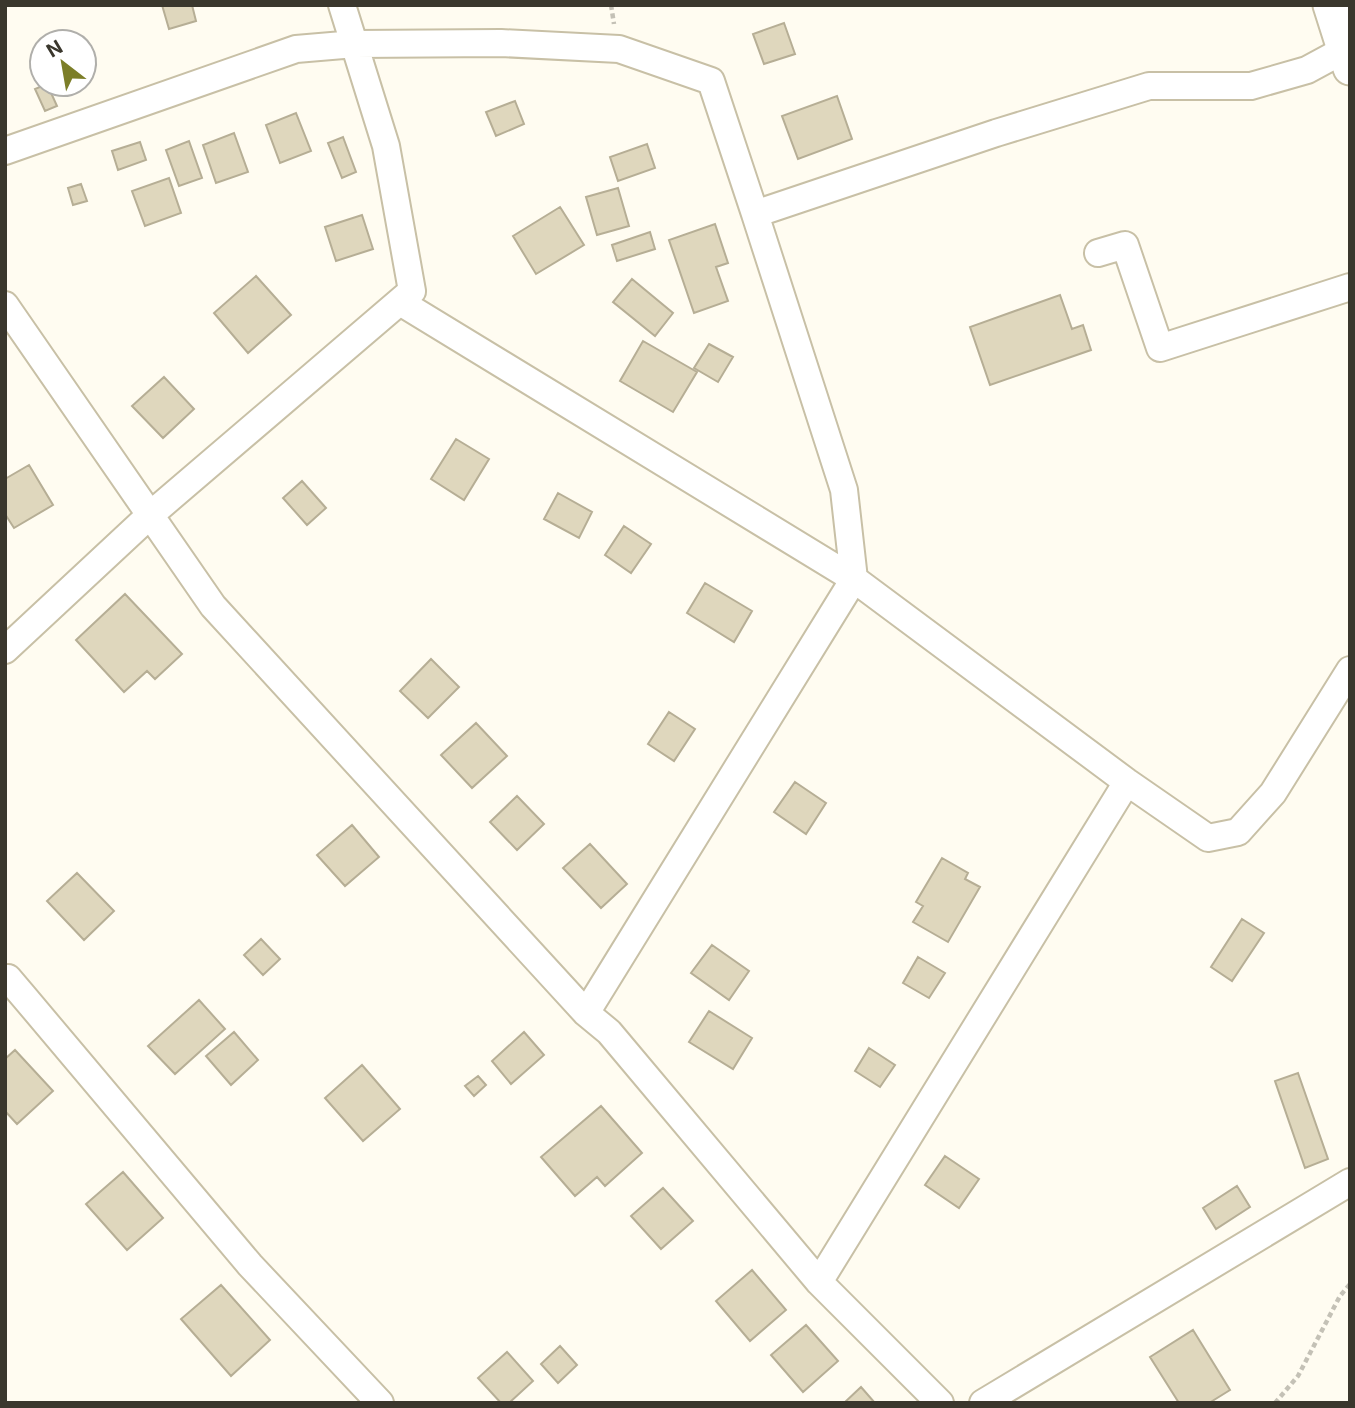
<svg xmlns="http://www.w3.org/2000/svg" width="1355" height="1408" font-family="Inter,sans-serif">
  <style>
    .building { fill: #dfd7bd; stroke: #b6ae95; stroke-width: 2 }
    .lines { fill: none; stroke-linecap: round; stroke-linejoin: round }
    .minor-casing { stroke: #c8c0a6; stroke-width: 30 }
    .major-casing { stroke: #c8c0a6; stroke-width: 37 }
    .path { stroke: #c4c1b6; stroke-width: 4.5; stroke-dasharray: 5 3.5; stroke-linecap: butt }
    .minor { stroke: #fff; stroke-width: 26 }
    .major { stroke: #fff; stroke-width: 33 }
  </style>
  <rect width="100%" height="100%" fill="#fffcf1"/>
  <path class="building" d="M162 5H192L196 21 169 29Z
    M784 23 795 54 764 64 753 34Z
    M47 84 57 106 45 111 35 89Z
    M837 96 852 139 798 159 782 116Z
    M515 101 524 124 496 136 486 112Z
    M296 113 311 151 280 163 266 125Z
    M234 133 248 172 216 183 203 145Z
    M343 137 356 172 342 178 328 143Z
    M189 141 202 178 179 186 166 150Z
    M140 142 146 160 118 170 112 151Z
    M647 144 655 168 618 181 610 157Z
    M169 178 181 213 145 226 132 191Z
    M81 184 87 201 73 205 68 188Z
    M618 188 629 226 597 235 586 197Z
    M560 207 584 245 536 274 513 236Z
    M362 215 373 249 336 261 325 227Z
    M715 224 728 263 716 267 728 301 694 313 669 240Z
    M650 232 655 249 617 261 612 245Z
    M256 276 291 315 248 353 214 313Z
    M632 279 673 313 655 336 613 302Z
    M1060 295 1072 329 1083 325 1091 350 990 385 970 327Z
    M643 341 697 372 673 412 620 381Z
    M709 344 733 357 718 382 694 368Z
    M164 377 194 409 163 438 132 406Z
    M456 439 489 459 464 500 431 479Z
    M29 465 53 505 14 528 5 514V479Z
    M302 481 326 508 307 525 283 498Z
    M558 493 592 512 579 538 544 519Z
    M624 526 651 544 631 573 605 555Z
    M705 583 752 611 734 642 687 613Z
    M125 594 182 654 155 679 147 671 124 692 76 640Z
    M431 659 459 687 428 718 400 691Z
    M669 712 695 729 674 761 648 744Z
    M476 723 507 756 472 788 441 755Z
    M795 782 826 803 806 834 774 812Z
    M517 796 544 824 517 850 490 822Z
    M352 825 379 857 345 886 317 855Z
    M590 844 627 884 601 908 563 868Z
    M942 858 968 873 965 879 980 887 948 942 913 922 923 906 916 902Z
    M77 873 114 911 84 940 47 901Z
    M1242 919 1264 933 1232 981 1211 967Z
    M261 939 280 959 263 975 244 955Z
    M712 945 749 971 729 1000 691 973Z
    M918 957 945 973 929 998 903 983Z
    M199 1000 225 1029 175 1074 148 1046Z
    M709 1011 752 1038 733 1069 689 1042Z
    M234 1032 258 1060 231 1085 206 1056Z
    M524 1032 544 1055 511 1084 492 1061Z
    M869 1048 895 1065 880 1087 855 1071Z
    M15 1050 53 1091 17 1124 5 1111V1059Z
    M362 1065 400 1109 363 1141 325 1098Z
    M1298 1073 1328 1159 1305 1168 1275 1081Z
    M478 1076 486 1085 474 1096 465 1086Z
    M601 1106 642 1153 605 1186 597 1177 575 1196 541 1157Z
    M945 1156 979 1179 959 1208 925 1185Z
    M123 1172 163 1218 127 1250 86 1204Z
    M1237 1186 1250 1207 1216 1229 1203 1208Z
    M663 1188 693 1221 661 1249 631 1216Z
    M752 1270 786 1310 750 1341 716 1301Z
    M221 1285 270 1340 231 1376 181 1319Z
    M806 1325 838 1361 803 1392 771 1355Z
    M1193 1330 1230 1390 1209 1403H1179L1150 1357Z
    M560 1346 577 1365 558 1383 541 1364Z
    M507 1352 533 1381 509 1403H501L478 1378Z
    M861 1387 875 1403H844Z"/>
  <g class="lines">
    <g class="minor-casing">
      <path id="minor" d="M5 151 296 49 355 44 501 43 619 49 711 81 755 214 996 133 1149 86H1251L1307 70 1344 50
        M1098 253 1125 245 1160 348 1350 287
        M400 302 854 579 1127 782 1208 838 1238 832 1273 793 1350 670
        M5 305 213 606 586 1013 609 1032 819 1282 940 1403
        M5 650 149 516 412 291 386 146 342 5
        M5 978H8L25 998 250 1265 380 1403
        M586 1013 854 579 844 490 755 214
        M819 1282 1127 782
        M983 1403 1350 1182"/>
    </g>
    <g class="major-casing">
      <path id="major" d="M1330 5 1350 68"/>
    </g>
    <path class="path" d="M611 5 614 24
      M1275 1403 1298 1376 1340 1296 1350 1284"/>
    <use href="#minor" class="minor"/>
    <use href="#major" class="major"/>
  </g>
  <rect width="1355" height="1408" fill="none" stroke="#3a372d" stroke-width="14"/>
  <g transform="translate(63 63) rotate(329)"><circle r="33" fill="#ffffff" stroke="#b0afab" stroke-width="2"/>
  <path d="M0-5L12 26L0 18L-12 26Z" fill="#7c7e28"/>
  <text y="-10" font-size="19" font-weight="bold" text-anchor="middle" fill="#3a372d">N</text>
  </g>
</svg>
